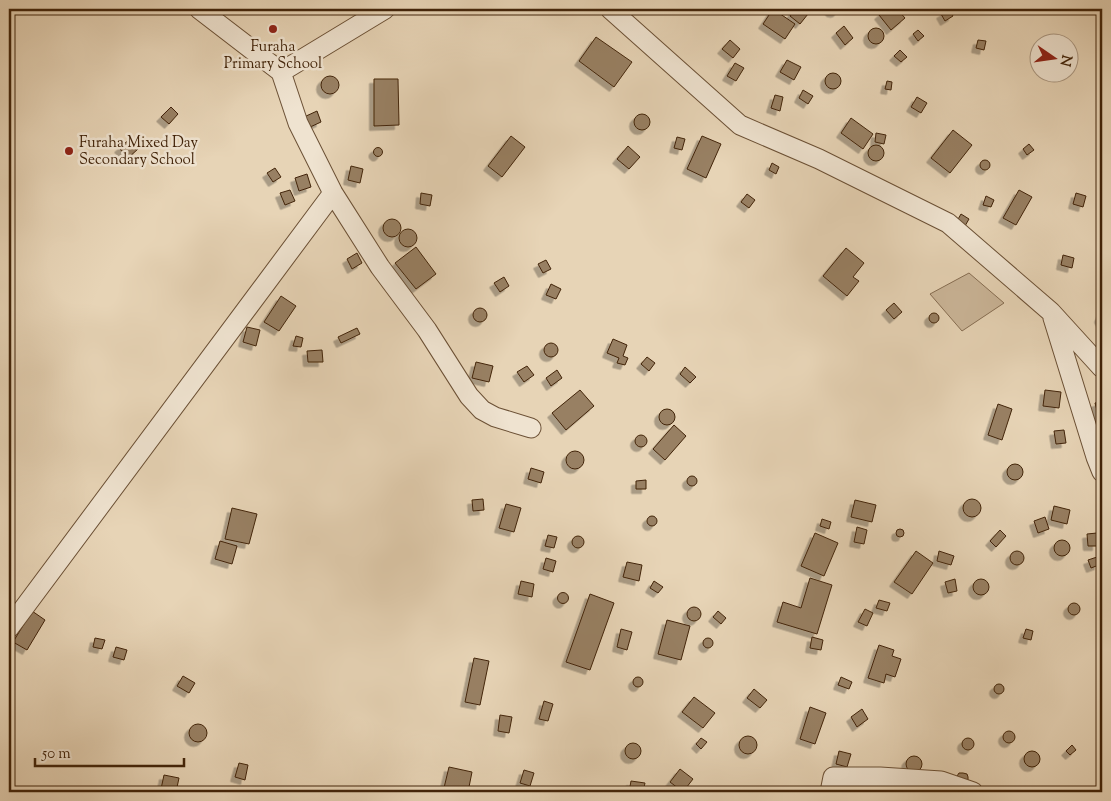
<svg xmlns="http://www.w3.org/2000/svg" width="1111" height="801" font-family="'Sorts Mill Goudy',serif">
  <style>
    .green { fill: #cbb699; stroke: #866d52 }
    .building { fill: #988063; stroke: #42240a; filter: url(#shadow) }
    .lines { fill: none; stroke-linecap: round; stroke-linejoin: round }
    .street-casing { stroke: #6b5035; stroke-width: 21 }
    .street { stroke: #efe3d0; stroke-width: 19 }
    .poi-dot { fill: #8f2418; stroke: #efe3d0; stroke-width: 2 }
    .labels { text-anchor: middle; stroke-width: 5; stroke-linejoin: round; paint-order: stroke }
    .poi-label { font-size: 15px; fill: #42240a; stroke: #efe3d0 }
  </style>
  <defs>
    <filter id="shadow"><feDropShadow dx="-4.5" dy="4.5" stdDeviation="0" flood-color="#0004"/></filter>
  </defs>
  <rect width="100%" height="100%" fill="#e7d4b6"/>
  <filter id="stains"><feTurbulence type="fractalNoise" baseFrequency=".004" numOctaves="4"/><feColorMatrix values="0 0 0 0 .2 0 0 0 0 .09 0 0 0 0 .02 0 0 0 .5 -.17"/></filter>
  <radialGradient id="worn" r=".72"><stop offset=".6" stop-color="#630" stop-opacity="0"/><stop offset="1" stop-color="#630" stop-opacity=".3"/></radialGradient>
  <path class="green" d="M969 273 1004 303 962 331 930 294Z"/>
  <path class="building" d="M773 9 795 24 785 39 763 24Z
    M795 9H802L808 14 800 24 790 16Z
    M829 9H840L838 12 835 13 831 12Z
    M886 9H897L905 18 891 30 879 15Z
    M949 9 953 16 945 21 941 14Z
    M844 26 853 38 845 45 836 33Z
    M868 36a8 8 0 1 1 16 0a8 8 0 1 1-16 0Z
    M918 30 924 36 918 41 913 34Z
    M596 37 632 62 614 87 579 61Z
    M730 40 740 49 733 58 722 49Z
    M978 40 986 41 984 50 976 48Z
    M900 50 907 57 901 62 894 56Z
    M787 60 801 67 794 80 780 72Z
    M735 63 744 68 736 81 727 76Z
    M825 81a8 8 0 1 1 16 0a8 8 0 1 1-16 0Z
    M321 85a9 9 0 1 1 18 0a9 9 0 1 1-18 0Z
    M374 79H398L399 125 374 126Z
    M887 81 892 82 891 90 885 89Z
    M803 90 813 96 808 104 799 98Z
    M775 95 783 97 780 111 771 108Z
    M917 97 927 103 921 113 911 107Z
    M171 107 178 114 169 124 161 117Z
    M317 111 321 122 308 128 304 117Z
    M634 122a8 8 0 1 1 16 0a8 8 0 1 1-16 0Z
    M851 118 873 134 863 149 841 133Z
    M953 130 972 145 950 173 931 158Z
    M876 133 886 135 884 144 875 142Z
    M511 136 525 147 502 177 488 166Z
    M702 136 721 144 706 178 687 169Z
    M677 137 685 139 682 150 674 148Z
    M130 139 138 149 128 158 119 148Z
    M1029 144 1034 150 1027 155 1023 149Z
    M868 153a8 8 0 1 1 16 0a8 8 0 1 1-16 0Z
    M628 146 640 157 629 169 617 159Z
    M373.5 152a4.5 4.5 0 1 1 9 0a4.5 4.5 0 1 1-9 0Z
    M980 165a5 5 0 1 1 10 0a5 5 0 1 1-10 0Z
    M772 163 779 167 776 174 769 170Z
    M351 166 363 169 360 183 348 180Z
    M275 168 281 177 273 182 267 173Z
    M307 174 311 187 299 191 295 178Z
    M290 190 295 201 285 205 280 193Z
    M1019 190 1032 197 1016 225 1003 218Z
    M421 193 432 195 430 206 420 204Z
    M1076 193 1086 196 1083 207 1073 204Z
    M747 194 755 200 749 208 741 202Z
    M986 196 994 200 991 207 983 205Z
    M961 214 969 219 965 226 957 221Z
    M383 228a9 9 0 1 1 18 0a9 9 0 1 1-18 0Z
    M399 238a9 9 0 1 1 18 0a9 9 0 1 1-18 0Z
    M416 247 436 274 416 289 395 263Z
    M846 248 864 263 853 277 859 281 847 296 823 276Z
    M357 253 362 263 352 269 347 259Z
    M1063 255 1074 258 1072 268 1061 265Z
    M546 260 551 269 543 273 538 264Z
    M504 277 509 286 500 292 494 283Z
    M551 284 561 289 556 299 546 295Z
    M281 296 296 306 279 331 264 322Z
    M894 303 902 312 894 319 886 310Z
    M473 315a7 7 0 1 1 14 0a7 7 0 1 1-14 0Z
    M1102 311V324L1099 318Z
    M929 318a5 5 0 1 1 10 0a5 5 0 1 1-10 0Z
    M247 327 260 330 256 346 243 342Z
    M357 328 360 334 341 343 338 337Z
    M296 336 303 338 301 347 293 346Z
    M613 339 627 345 623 356 628 358 625 365 617 363 619 358 607 353Z
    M544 350a7 7 0 1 1 14 0a7 7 0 1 1-14 0Z
    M322 350 323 362H308L307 351Z
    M647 357 655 363 649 371 641 364Z
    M476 362 493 366 489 382 472 378Z
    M527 366 534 375 524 382 517 372Z
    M685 367 696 377 690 383 680 374Z
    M557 370 562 378 551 386 546 378Z
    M580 390 594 406 566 430 552 413Z
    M1045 390 1061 392 1059 408 1043 406Z
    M1102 401V417L1099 418 1095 403Z
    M998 404 1012 409 1002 440 988 435Z
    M659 417a8 8 0 1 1 16 0a8 8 0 1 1-16 0Z
    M674 425 686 436 665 460 653 449Z
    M1064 430 1066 443 1056 444 1054 431Z
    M635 441a6 6 0 1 1 12 0a6 6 0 1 1-12 0Z
    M566 460a9 9 0 1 1 18 0a9 9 0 1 1-18 0Z
    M1007 472a8 8 0 1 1 16 0a8 8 0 1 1-16 0Z
    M531 468 544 472 541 483 528 479Z
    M687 481a5 5 0 1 1 10 0a5 5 0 1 1-10 0Z
    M646 480V489H636V481Z
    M483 499 484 510 473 511 472 500Z
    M963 508a9 9 0 1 1 18 0a9 9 0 1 1-18 0Z
    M855 500 876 505 872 522 851 517Z
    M506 504 521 508 514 532 499 528Z
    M1054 506 1070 510 1067 524 1051 520Z
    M232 508 257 514 249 544 225 539Z
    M647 521a5 5 0 1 1 10 0a5 5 0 1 1-10 0Z
    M1045 517 1049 529 1038 533 1034 521Z
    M822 519 831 522 829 529 820 526Z
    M857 527 867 530 864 544 854 542Z
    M896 533a4 4 0 1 1 8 0a4 4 0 1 1-8 0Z
    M1000 530 1006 536 996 547 990 541Z
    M815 533 838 543 824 576 801 566Z
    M1097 533V546H1088L1087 534Z
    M548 535 557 537 554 548 545 546Z
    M572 542a6 6 0 1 1 12 0a6 6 0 1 1-12 0Z
    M1054 548a8 8 0 1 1 16 0a8 8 0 1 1-16 0Z
    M220 541 237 546 232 564 215 559Z
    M916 551 933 563 912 594 894 582Z
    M939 551 954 556 951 565 937 561Z
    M1010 558a7 7 0 1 1 14 0a7 7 0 1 1-14 0Z
    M1097 557 1099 565 1091 568 1088 560Z
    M546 558 556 561 553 572 543 569Z
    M627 562 642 565 639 581 623 577Z
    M810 578 832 585 817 634 777 622 783 602 801 608Z
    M955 579 957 591 948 593 945 582Z
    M973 587a8 8 0 1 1 16 0a8 8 0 1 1-16 0Z
    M521 581 534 584 532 597 518 594Z
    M654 581 663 587 658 593 650 588Z
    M557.5 598a5.5 5.5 0 1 1 11 0a5.5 5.5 0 1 1-11 0Z
    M590 594 614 603 590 670 566 662Z
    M879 600 890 603 887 611 876 608Z
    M1068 609a6 6 0 1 1 12 0a6 6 0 1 1-12 0Z
    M687 614a7 7 0 1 1 14 0a7 7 0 1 1-14 0Z
    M865 609 873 613 867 626 858 622Z
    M32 611 45 620 27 650 13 642Z
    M718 611 726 618 721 624 713 617Z
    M667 620 690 626 681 660 658 654Z
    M621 629 632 632 627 650 617 647Z
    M1026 629 1033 631 1031 640 1023 638Z
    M812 637 823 640 821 650 810 648Z
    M95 638 105 640 102 649 93 647Z
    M703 643a5 5 0 1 1 10 0a5 5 0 1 1-10 0Z
    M879 645 894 650 892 656 901 659 895 677 886 674 884 683 868 678Z
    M116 647 127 650 124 660 113 657Z
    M474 658 489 661 480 705 465 702Z
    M183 676 195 683 189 693 177 686Z
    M841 677 852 682 849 689 838 685Z
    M633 682a5 5 0 1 1 10 0a5 5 0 1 1-10 0Z
    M994 689a5 5 0 1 1 10 0a5 5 0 1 1-10 0Z
    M754 689 767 700 760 708 747 698Z
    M694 697 715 713 703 728 682 712Z
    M544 701 553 704 548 721 539 719Z
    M810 707 826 713 815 744 800 739Z
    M862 709 868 719 857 727 851 717Z
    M500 715 512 717 509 733 498 731Z
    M189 733a9 9 0 1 1 18 0a9 9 0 1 1-18 0Z
    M1003 737a6 6 0 1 1 12 0a6 6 0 1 1-12 0Z
    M739 745a9 9 0 1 1 18 0a9 9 0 1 1-18 0Z
    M701 738 707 742 701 749 696 744Z
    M962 744a6 6 0 1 1 12 0a6 6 0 1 1-12 0Z
    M625 751a8 8 0 1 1 16 0a8 8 0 1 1-16 0Z
    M1072 745 1076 750 1070 755 1066 751Z
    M1024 759a8 8 0 1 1 16 0a8 8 0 1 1-16 0Z
    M839 751 851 754 847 767 836 764Z
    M906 764a8 8 0 1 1 16 0a8 8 0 1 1-16 0Z
    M239 763 248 765 245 780 235 777Z
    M449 767 472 772 468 792H443Z
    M680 769 693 779 683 792 670 782Z
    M524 770 534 773 530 786 520 783Z
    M959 773H963L967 774 968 777V781L957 780V776Z
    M164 775 179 778 176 792 161 789Z
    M631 781 645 783 643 792H629Z
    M1069 787 1078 789 1077 792H1068Z"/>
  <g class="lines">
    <g class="street-casing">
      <path id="street" d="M199 9 281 72 385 9
        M610 9 740 125 819 159 948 223 1051 312 1102 368
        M281 72 298 123 333 193 380 267 427 330 469 396 482 410 495 417 531 428
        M1053 318 1096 457 1102 472
        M9 628 333 193
        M830 792 833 777H880L941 781 973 792"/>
    </g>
    <use href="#street" class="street"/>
  </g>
  <g class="poi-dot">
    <circle cx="273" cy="29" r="5"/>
    <circle cx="69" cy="151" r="5"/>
  </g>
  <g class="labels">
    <g class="poi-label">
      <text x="273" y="51">Furaha<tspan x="273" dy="17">Primary School</tspan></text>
      <text x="79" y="147" text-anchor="start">Furaha Mixed Day<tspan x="79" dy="17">Secondary School</tspan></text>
    </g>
  </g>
  <rect width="1111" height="801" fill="none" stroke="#e7d4b6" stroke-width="30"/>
  <rect x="10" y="10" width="1091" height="781" fill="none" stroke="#42240a" stroke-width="2.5"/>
  <rect x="15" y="15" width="1081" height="771" fill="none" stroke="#42240a"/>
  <g transform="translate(1054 58) rotate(103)"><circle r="24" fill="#efe3d0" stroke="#aa9781"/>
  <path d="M0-4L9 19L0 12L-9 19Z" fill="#8f2418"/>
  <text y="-8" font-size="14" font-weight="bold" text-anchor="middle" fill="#42240a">N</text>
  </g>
  <path d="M35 758v8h149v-8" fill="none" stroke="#42240a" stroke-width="2.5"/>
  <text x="42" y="758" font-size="15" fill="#42240a" stroke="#efe3d0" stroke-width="4" paint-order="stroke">50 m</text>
  <rect width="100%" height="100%" filter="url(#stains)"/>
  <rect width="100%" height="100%" fill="url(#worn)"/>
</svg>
